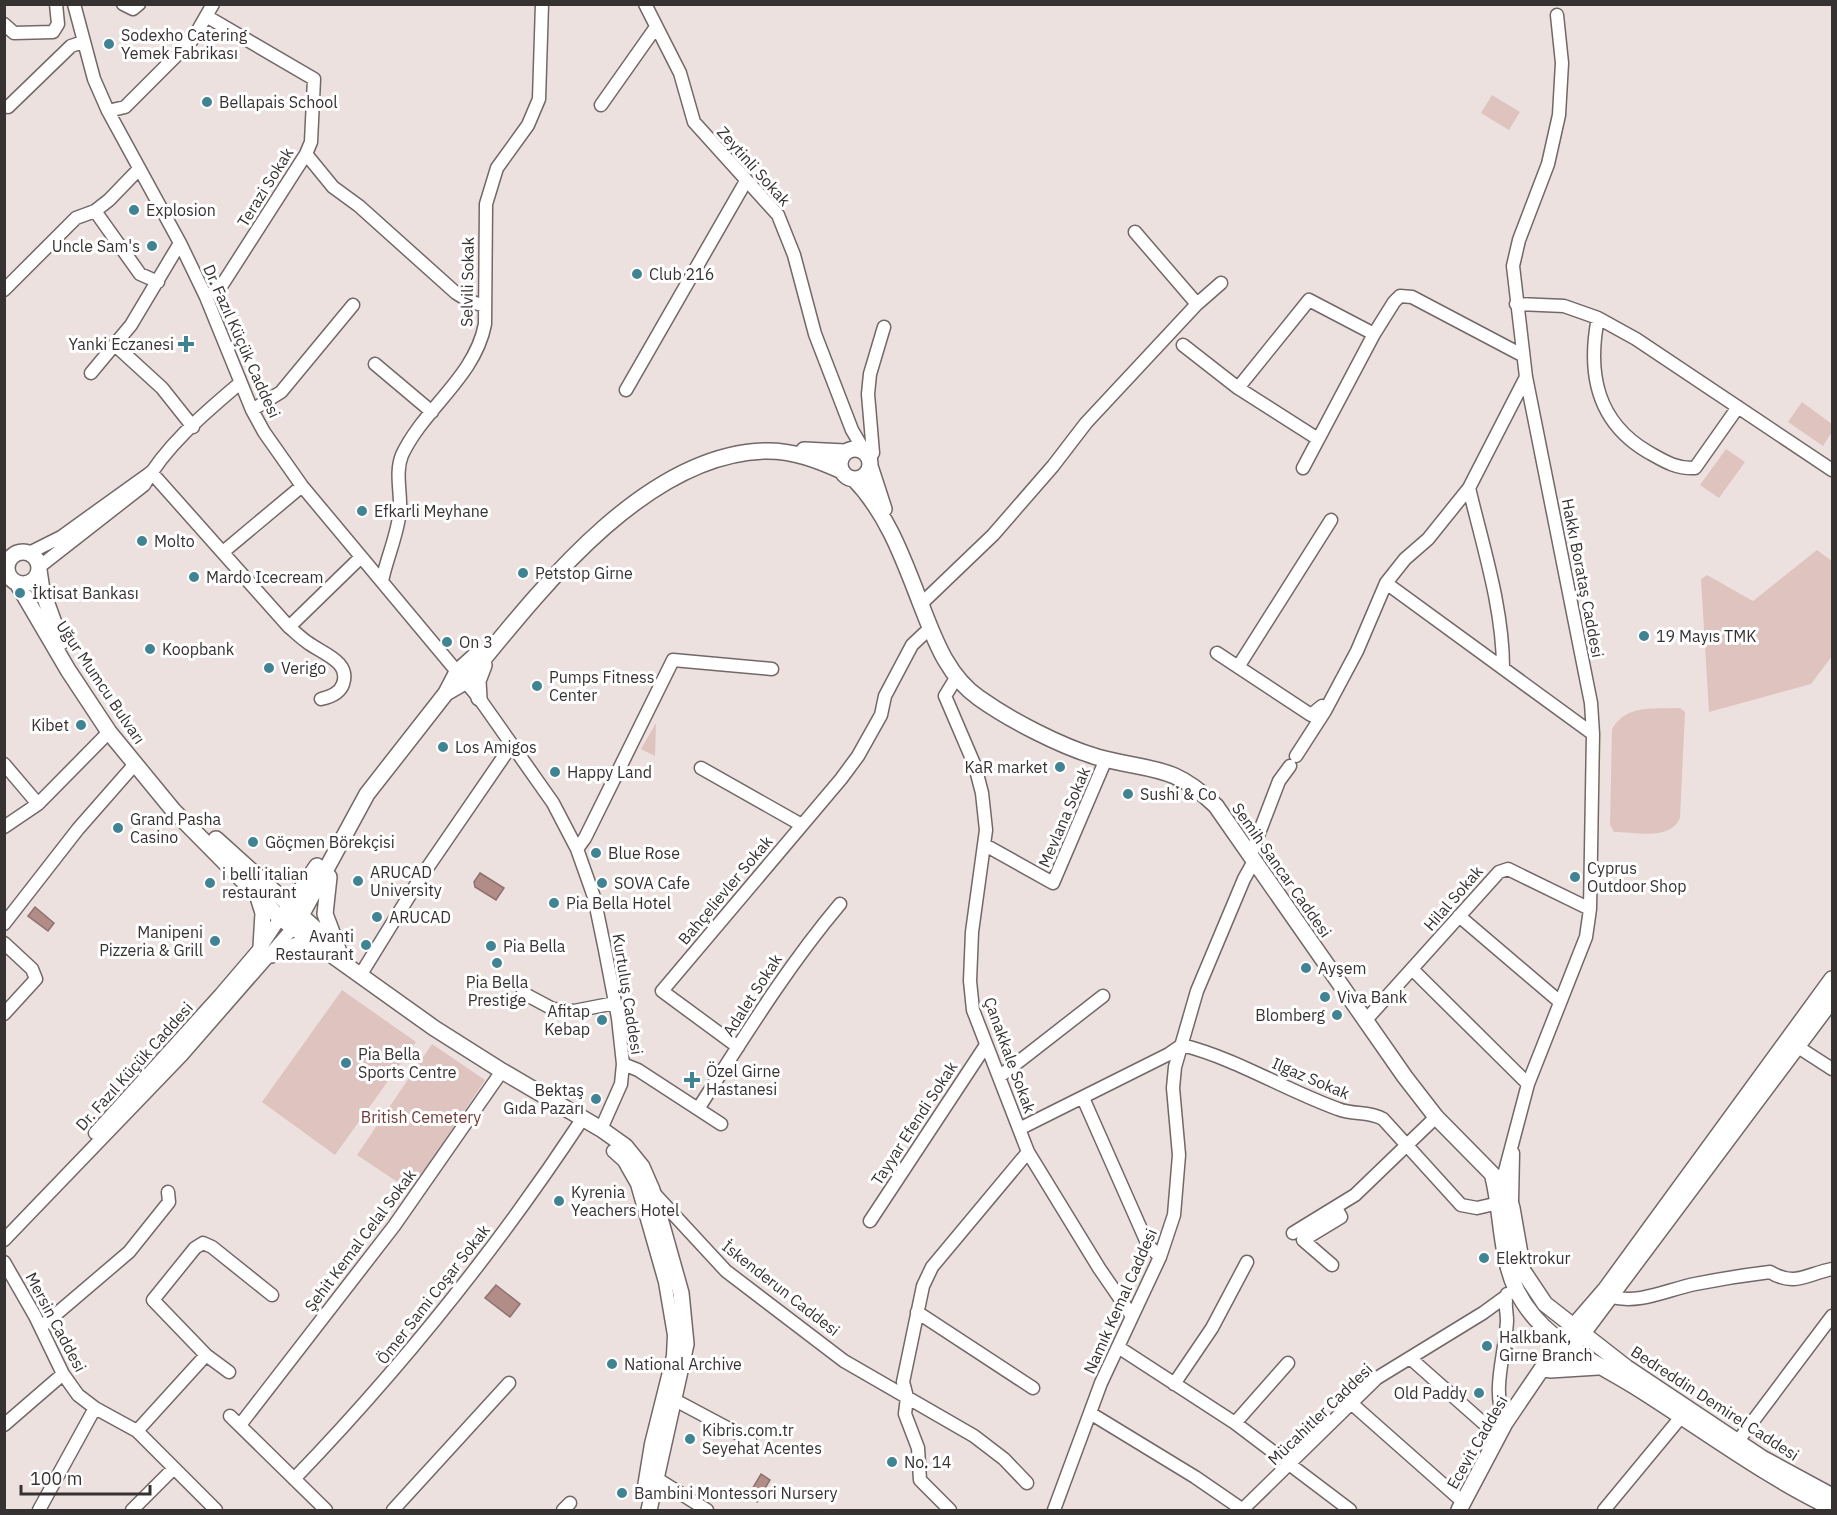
<svg xmlns="http://www.w3.org/2000/svg" width="1837" height="1515" font-family="'IBM Plex Sans',sans-serif">
  <style>
    .green { fill: #dec3bf }
    .water { fill: #b28c87; stroke: #8d716e; stroke-width: 1.5 }
    .lines { fill: none; stroke-linecap: round; stroke-linejoin: round }
    .minor-casing { stroke: #726867; stroke-width: 15 }
    .major-casing { stroke: #726867; stroke-width: 18 }
    .minor { stroke: #fff; stroke-width: 12 }
    .major { stroke: #fff; stroke-width: 15 }
    .poi-dot { fill: #408393; stroke: #fff; stroke-width: 2 }
    .labels { text-anchor: middle; stroke-width: 6; stroke-linejoin: round; paint-order: stroke }
    .poi-label { font-size: 16px; fill: #373232; stroke: #fff; text-anchor: start }
    .street-label { font-size: 16px; fill: #373232; stroke: #fff }
    .park-label { font-size: 16px; fill: #703a35; stroke: #fff }
  </style>
  <rect width="100%" height="100%" fill="#ede1e0"/>
  <path class="green" d="M1492 95 1520 112 1509 130 1481 113Z
    M1802 402 1832 424V432L1823 446 1788 422Z
    M1726 449 1745 462 1719 498 1700 485Z
    M1817 550 1832 561V656L1811 684 1709 712 1701 579 1707 575 1753 601Z
    M1680 708 1685 712 1680 818C1670 841 1635 832 1614 832L1610 825 1612 729C1626 704 1654 709 1680 708Z
    M656 723 655 756 641 749Z
    M342 990 416 1042 335 1155 262 1102Z
    M432 1044 485 1080 411 1191 357 1155Z"/>
  <path class="water" d="M480 873 504 888 496 900 475 887 474 882Z
    M35 907 54 923 48 931 28 916Z
    M496 1285 520 1304 510 1317 485 1298Z
    M761 1474 770 1480 757 1502 748 1496Z"/>
  <g class="lines">
    <g class="minor-casing">
      <path id="minor" d="M74 4 94 79 108 111 180 243 206 297 252 410 264 432 302 486 479 698 553 803 577 849 594 897 605 950 618 1018 623 1064 621 1084 601 1129
        M123 4 133 9 139 4
        M645 4 680 73 694 122 778 215 794 255 815 334 852 430 866 454
        M4 24 14 33 53 32 58 24 56 4
        M601 105 656 27
        M8 107 71 46 83 42
        M108 111 125 107 193 39 213 4
        M306 154 333 187 359 206 456 293 469 301 485 306
        M95 211 140 274 158 282
        M1135 232 1197 304
        M4 290 76 218 95 211 109 200 139 169
        M206 297 222 285 306 154 311 142 314 79 206 16
        M1516 304 1564 306 1598 318 1636 339 1832 470
        M1598 318C1587 374 1597 422 1648 452 1664 461 1676 469 1695 468L1738 407
        M115 345 162 388 193 427
        M1183 345 1238 388 1318 439
        M375 364 432 412
        M91 373 131 325 180 243
        M1238 388 1309 300 1374 334
        M626 390 746 181
        M252 410 281 392 353 305
        M869 458 873 453 868 394 870 374 884 327
        M1303 468 1374 334 1394 302 1400 296 1412 297 1522 355
        M151 472 289 627C295 632 301 638 307 642 321 653 351 661 343 684 340 693 330 697 321 699
        M1469 488C1483 547 1503 608 1503 668
        M223 552 302 486
        M29 553 61 537 150 473
        M39 567 144 485C166 445 206 412 240 383
        M382 581C387 557 398 534 400 510 401 492 395 472 402 455 424 408 475 377 485 324L486 204 497 168 528 125 539 99 542 4
        M1386 583 1593 734
        M921 604 993 535 1053 466 1086 423 1197 304 1221 283
        M289 627 361 557
        M1217 653 1311 715 1322 706
        M1238 667 1331 520
        M956 678 945 696 975 766 982 793 986 830 972 932 970 981 973 1010 1028 1152 1099 1268 1132 1316
        M1296 756 1325 711 1357 651 1386 583 1405 559 1428 539 1469 488 1526 377
        M4 764 38 804
        M701 768 800 824
        M4 827 38 804 109 732
        M985 845 1053 883 1106 759
        M577 849 585 838 673 660 772 669
        M1251 854 1279 781 1290 766
        M1459 916 1560 1002
        M4 924 78 829 135 764
        M4 943 32 969 36 979 4 1014
        M1413 970 1528 1084
        M361 974 419 880 511 746
        M523 993 553 1009 574 1011 615 1003
        M1365 1021 1499 872 1508 869 1590 909
        M738 1047 662 991 841 779 858 756 881 715 885 696 912 645 930 628
        M1798 1047 1832 1069
        M623 1064 638 1070 721 1124
        M999 1077 1103 996
        M1083 1098 1148 1245 1160 1257
        M698 1109C743 1039 786 968 840 904
        M1019 1129 1169 1054 1182 1045C1237 1059 1285 1090 1338 1109 1353 1115 1369 1111 1383 1119L1461 1205 1477 1208 1499 1203
        M95 1133 220 995 261 947 280 918
        M613 1151 624 1161 637 1184 665 1282 674 1335 673 1356 651 1444 644 1487
        M1500 1190 1528 1084 1586 937 1590 909 1593 734 1591 703 1526 377 1513 266 1519 240 1548 164 1559 115 1562 63 1557 15
        M652 1191 726 1271 844 1361 974 1436 1004 1459 1027 1483
        M1512 1201 1513 1153
        M870 1221 986 1045
        M1293 1233 1355 1195 1436 1117
        M4 1240 182 1055 292 929
        M4 1262 35 1316 63 1374 78 1395 95 1408 137 1431 216 1510
        M1332 1265 1303 1240 1341 1217 1336 1208
        M1611 1297C1641 1304 1666 1290 1695 1284 1720 1279 1745 1275 1770 1272 1795 1287 1807 1274 1832 1269
        M917 1312 1033 1388
        M41 1327 129 1252 169 1202 168 1192
        M1118 1347 1235 1423 1350 1510
        M1410 1358 1498 1436
        M229 1372 206 1355 153 1300 195 1248 203 1243 212 1247 272 1295
        M1174 1384 1212 1328 1247 1262
        M673 1399 750 1440
        M1351 1403 1463 1502
        M1090 1413 1195 1477 1243 1510
        M230 1416 326 1510
        M1235 1423 1288 1363
        M1505 1423C1491 1389 1505 1357 1507 1321 1507 1311 1504 1304 1507 1294
        M4 1425 63 1374
        M240 1425 394 1226 502 1071
        M137 1431 206 1355
        M1738 1441 1832 1316
        M656 1478 707 1510
        M294 1479C401 1368 498 1247 583 1118
        M39 1510 95 1408
        M132 1510 174 1468
        M393 1510 509 1383
        M563 1510 570 1503
        M950 1510 920 1480 918 1448 905 1414 907 1397 903 1382 923 1286 932 1267 1028 1152
        M1054 1510 1101 1383 1160 1257 1174 1215 1179 1155 1173 1088 1175 1067 1197 991 1244 879 1254 861
        M1242 1510 1377 1378 1483 1313 1516 1289
        M1604 1510 1681 1417"/>
    </g>
    <g class="major-casing">
      <path id="major" d="M840 464a15 15 0 1 1 30 0a15 15 0 1 1-30 0Z
        M804 450 845 452
        M870 466 884 509
        M854 479C887 513 903 558 920 602 934 637 946 675 979 698 1010 720 1060 746 1097 757 1152 772 1172 763 1216 806L1405 1077 1436 1117 1506 1188 1512 1208 1523 1271 1545 1304 1627 1368 1762 1458 1832 1496
        M7 568a16 16 0 1 1 32 0a16 16 0 1 1-32 0Z
        M39 570 42 590 61 642
        M17 583 68 670 109 732 173 810 280 918 434 1028 502 1071 601 1129 625 1146 642 1167 652 1190 681 1293 686 1344 649 1510
        M446 693 465 682C536 595 642 455 764 451 792 450 818 460 842 471
        M479 698 478 681 484 665
        M216 839 338 949
        M329 877 325 914 336 943
        M258 897 263 913 261 947
        M285 913 317 866
        M297 923 367 794 446 693 457 672 478 653
        M271 955 297 945 319 949
        M1493 1177C1502 1213 1500 1255 1516 1289 1541 1342 1596 1361 1642 1391 1705 1431 1765 1476 1832 1508
        M1577 1341 1832 1000
        M1550 1370 1598 1367
        M1459 1510 1505 1423 1560 1342 1605 1290 1832 979"/>
    </g>
    <use href="#minor" class="minor"/>
    <use href="#major" class="major"/>
  </g>
  <g class="poi-dot">
    <circle cx="109" cy="44" r="6"/>
    <circle cx="207" cy="102" r="6"/>
    <circle cx="134" cy="210" r="6"/>
    <circle cx="152" cy="246" r="6"/>
    <circle cx="637" cy="274" r="6"/>
    <path d="M183 335h6v6h6v6h-6v6h-6v-6h-6v-6h6z"/>
    <circle cx="362" cy="511" r="6"/>
    <circle cx="142" cy="541" r="6"/>
    <circle cx="523" cy="573" r="6"/>
    <circle cx="194" cy="577" r="6"/>
    <circle cx="20" cy="593" r="6"/>
    <circle cx="1644" cy="636" r="6"/>
    <circle cx="447" cy="642" r="6"/>
    <circle cx="150" cy="649" r="6"/>
    <circle cx="269" cy="668" r="6"/>
    <circle cx="537" cy="686" r="6"/>
    <circle cx="81" cy="725" r="6"/>
    <circle cx="443" cy="747" r="6"/>
    <circle cx="1060" cy="767" r="6"/>
    <circle cx="555" cy="772" r="6"/>
    <circle cx="1128" cy="794" r="6"/>
    <circle cx="118" cy="828" r="6"/>
    <circle cx="253" cy="842" r="6"/>
    <circle cx="596" cy="853" r="6"/>
    <circle cx="1575" cy="877" r="6"/>
    <circle cx="358" cy="881" r="6"/>
    <circle cx="210" cy="883" r="6"/>
    <circle cx="602" cy="883" r="6"/>
    <circle cx="554" cy="903" r="6"/>
    <circle cx="377" cy="917" r="6"/>
    <circle cx="215" cy="941" r="6"/>
    <circle cx="366" cy="945" r="6"/>
    <circle cx="491" cy="946" r="6"/>
    <circle cx="497" cy="963" r="6"/>
    <circle cx="1306" cy="968" r="6"/>
    <circle cx="1325" cy="997" r="6"/>
    <circle cx="1337" cy="1015" r="6"/>
    <circle cx="602" cy="1020" r="6"/>
    <circle cx="346" cy="1063" r="6"/>
    <path d="M689 1071h6v6h6v6h-6v6h-6v-6h-6v-6h6z"/>
    <circle cx="596" cy="1099" r="6"/>
    <circle cx="559" cy="1201" r="6"/>
    <circle cx="1484" cy="1258" r="6"/>
    <circle cx="1487" cy="1346" r="6"/>
    <circle cx="612" cy="1364" r="6"/>
    <circle cx="1479" cy="1393" r="6"/>
    <circle cx="690" cy="1439" r="6"/>
    <circle cx="892" cy="1462" r="6"/>
    <circle cx="622" cy="1493" r="6"/>
  </g>
  <g class="labels">
    <g class="poi-label">
      <text x="121" y="41">Sodexho Catering<tspan x="121" dy="18">Yemek Fabrikası</tspan></text>
      <text x="219" y="108">Bellapais School</text>
      <text x="146" y="216">Explosion</text>
      <text x="140" y="252" text-anchor="end">Uncle Sam's</text>
      <text x="649" y="280">Club 216</text>
      <text x="174" y="350" text-anchor="end">Yanki Eczanesi</text>
      <text x="374" y="517">Efkarli Meyhane</text>
      <text x="154" y="547">Molto</text>
      <text x="535" y="579">Petstop Girne</text>
      <text x="206" y="583">Mardo Icecream</text>
      <text x="32" y="599">İktisat Bankası</text>
      <text x="1656" y="642">19 Mayıs TMK</text>
      <text x="459" y="648">On 3</text>
      <text x="162" y="655">Koopbank</text>
      <text x="281" y="674">Verigo</text>
      <text x="549" y="683">Pumps Fitness<tspan x="549" dy="18">Center</tspan></text>
      <text x="69" y="731" text-anchor="end">Kibet</text>
      <text x="455" y="753">Los Amigos</text>
      <text x="1048" y="773" text-anchor="end">KaR market</text>
      <text x="567" y="778">Happy Land</text>
      <text x="1140" y="800">Sushi &amp; Co</text>
      <text x="130" y="825">Grand Pasha<tspan x="130" dy="18">Casino</tspan></text>
      <text x="265" y="848">Göçmen Börekçisi</text>
      <text x="608" y="859">Blue Rose</text>
      <text x="1587" y="874">Cyprus<tspan x="1587" dy="18">Outdoor Shop</tspan></text>
      <text x="370" y="878">ARUCAD<tspan x="370" dy="18">University</tspan></text>
      <text x="222" y="880">i belli italian<tspan x="222" dy="18">restaurant</tspan></text>
      <text x="614" y="889">SOVA Cafe</text>
      <text x="566" y="909">Pia Bella Hotel</text>
      <text x="389" y="923">ARUCAD</text>
      <text x="203" y="938" text-anchor="end">Manipeni<tspan x="203" dy="18">Pizzeria &amp; Grill</tspan></text>
      <text x="354" y="942" text-anchor="end">Avanti<tspan x="354" dy="18">Restaurant</tspan></text>
      <text x="503" y="952">Pia Bella</text>
      <text x="1318" y="974">Ayşem</text>
      <text x="497" y="988" text-anchor="middle">Pia Bella<tspan x="497" dy="18">Prestige</tspan></text>
      <text x="1337" y="1003">Viva Bank</text>
      <text x="590" y="1017" text-anchor="end">Afitap<tspan x="590" dy="18">Kebap</tspan></text>
      <text x="1325" y="1021" text-anchor="end">Blomberg</text>
      <text x="358" y="1060">Pia Bella<tspan x="358" dy="18">Sports Centre</tspan></text>
      <text x="706" y="1077">Özel Girne<tspan x="706" dy="18">Hastanesi</tspan></text>
      <text x="584" y="1096" text-anchor="end">Bektaş<tspan x="584" dy="18">Gıda Pazarı</tspan></text>
      <text x="571" y="1198">Kyrenia<tspan x="571" dy="18">Yeachers Hotel</tspan></text>
      <text x="1496" y="1264">Elektrokur</text>
      <text x="1499" y="1343">Halkbank,<tspan x="1499" dy="18">Girne Branch</tspan></text>
      <text x="624" y="1370">National Archive</text>
      <text x="1467" y="1399" text-anchor="end">Old Paddy</text>
      <text x="702" y="1436">Kibris.com.tr<tspan x="702" dy="18">Seyehat Acentes</tspan></text>
      <text x="904" y="1468">No. 14</text>
      <text x="634" y="1499">Bambini Montessori Nursery</text>
    </g>
    <g class="street-label">
      <text transform="translate(754 166) rotate(48)" y="6">Zeytinli Sokak</text>
      <text transform="translate(265 187) rotate(-58)" y="6">Terazi Sokak</text>
      <text transform="translate(467 282) rotate(-89)" y="6">Selvili Sokak</text>
      <text transform="translate(242 341) rotate(66)" y="6">Dr. Fazıl Küçük Caddesi</text>
      <text transform="translate(1583 578) rotate(79)" y="6">Hakkı Borataş Caddesi</text>
      <text transform="translate(101 682) rotate(56)" y="6">Uğur Mumcu Bulvarı</text>
      <text transform="translate(1064 817) rotate(-67)" y="6">Mevlana Sokak</text>
      <text transform="translate(1282 870) rotate(55)" y="6">Semih Sancar Caddesi</text>
      <text transform="translate(725 890) rotate(-50)" y="6">Bahçelievler Sokak</text>
      <text transform="translate(1453 898) rotate(-49)" y="6">Hilal Sokak</text>
      <text transform="translate(628 994) rotate(81)" y="6">Kurtuluş Caddesi</text>
      <text transform="translate(752 995) rotate(-57)" y="6">Adalet Sokak</text>
      <text transform="translate(1010 1055) rotate(70)" y="6">Çanakkale Sokak</text>
      <text transform="translate(134 1066) rotate(-48)" y="6">Dr. Fazıl Küçük Caddesi</text>
      <text transform="translate(1311 1078) rotate(23)" y="6">Ilgaz Sokak</text>
      <text transform="translate(914 1123) rotate(-57)" y="6">Tayyar Efendi Sokak</text>
      <text transform="translate(360 1240) rotate(-53)" y="6">Şehit Kemal Celal Sokak</text>
      <text transform="translate(781 1288) rotate(38)" y="6">İskenderun Caddesi</text>
      <text transform="translate(433 1294) rotate(-52)" y="6">Ömer Sami Coşar Sokak</text>
      <text transform="translate(1120 1301) rotate(-66)" y="6">Namık Kemal Caddesi</text>
      <text transform="translate(56 1322) rotate(62)" y="6">Mersin Caddesi</text>
      <text transform="translate(1715 1403) rotate(33)" y="6">Bedreddin Demirel Caddesi</text>
      <text transform="translate(1320 1414) rotate(-44)" y="6">Mücahitler Caddesi</text>
      <text transform="translate(1477 1442) rotate(-60)" y="6">Ecevit Caddesi</text>
    </g>
    <g class="park-label">
      <text x="421" y="1123">British Cemetery</text>
    </g>
  </g>
  <rect width="1837" height="1515" fill="none" stroke="#373232" stroke-width="12"/>
  <path d="M21 1485v9h129v-9" fill="none" stroke="#373232" stroke-width="3"/>
  <text x="30" y="1485" font-size="18" fill="#373232" stroke="#ffffff" stroke-width="4.5" paint-order="stroke">100 m</text>
</svg>
